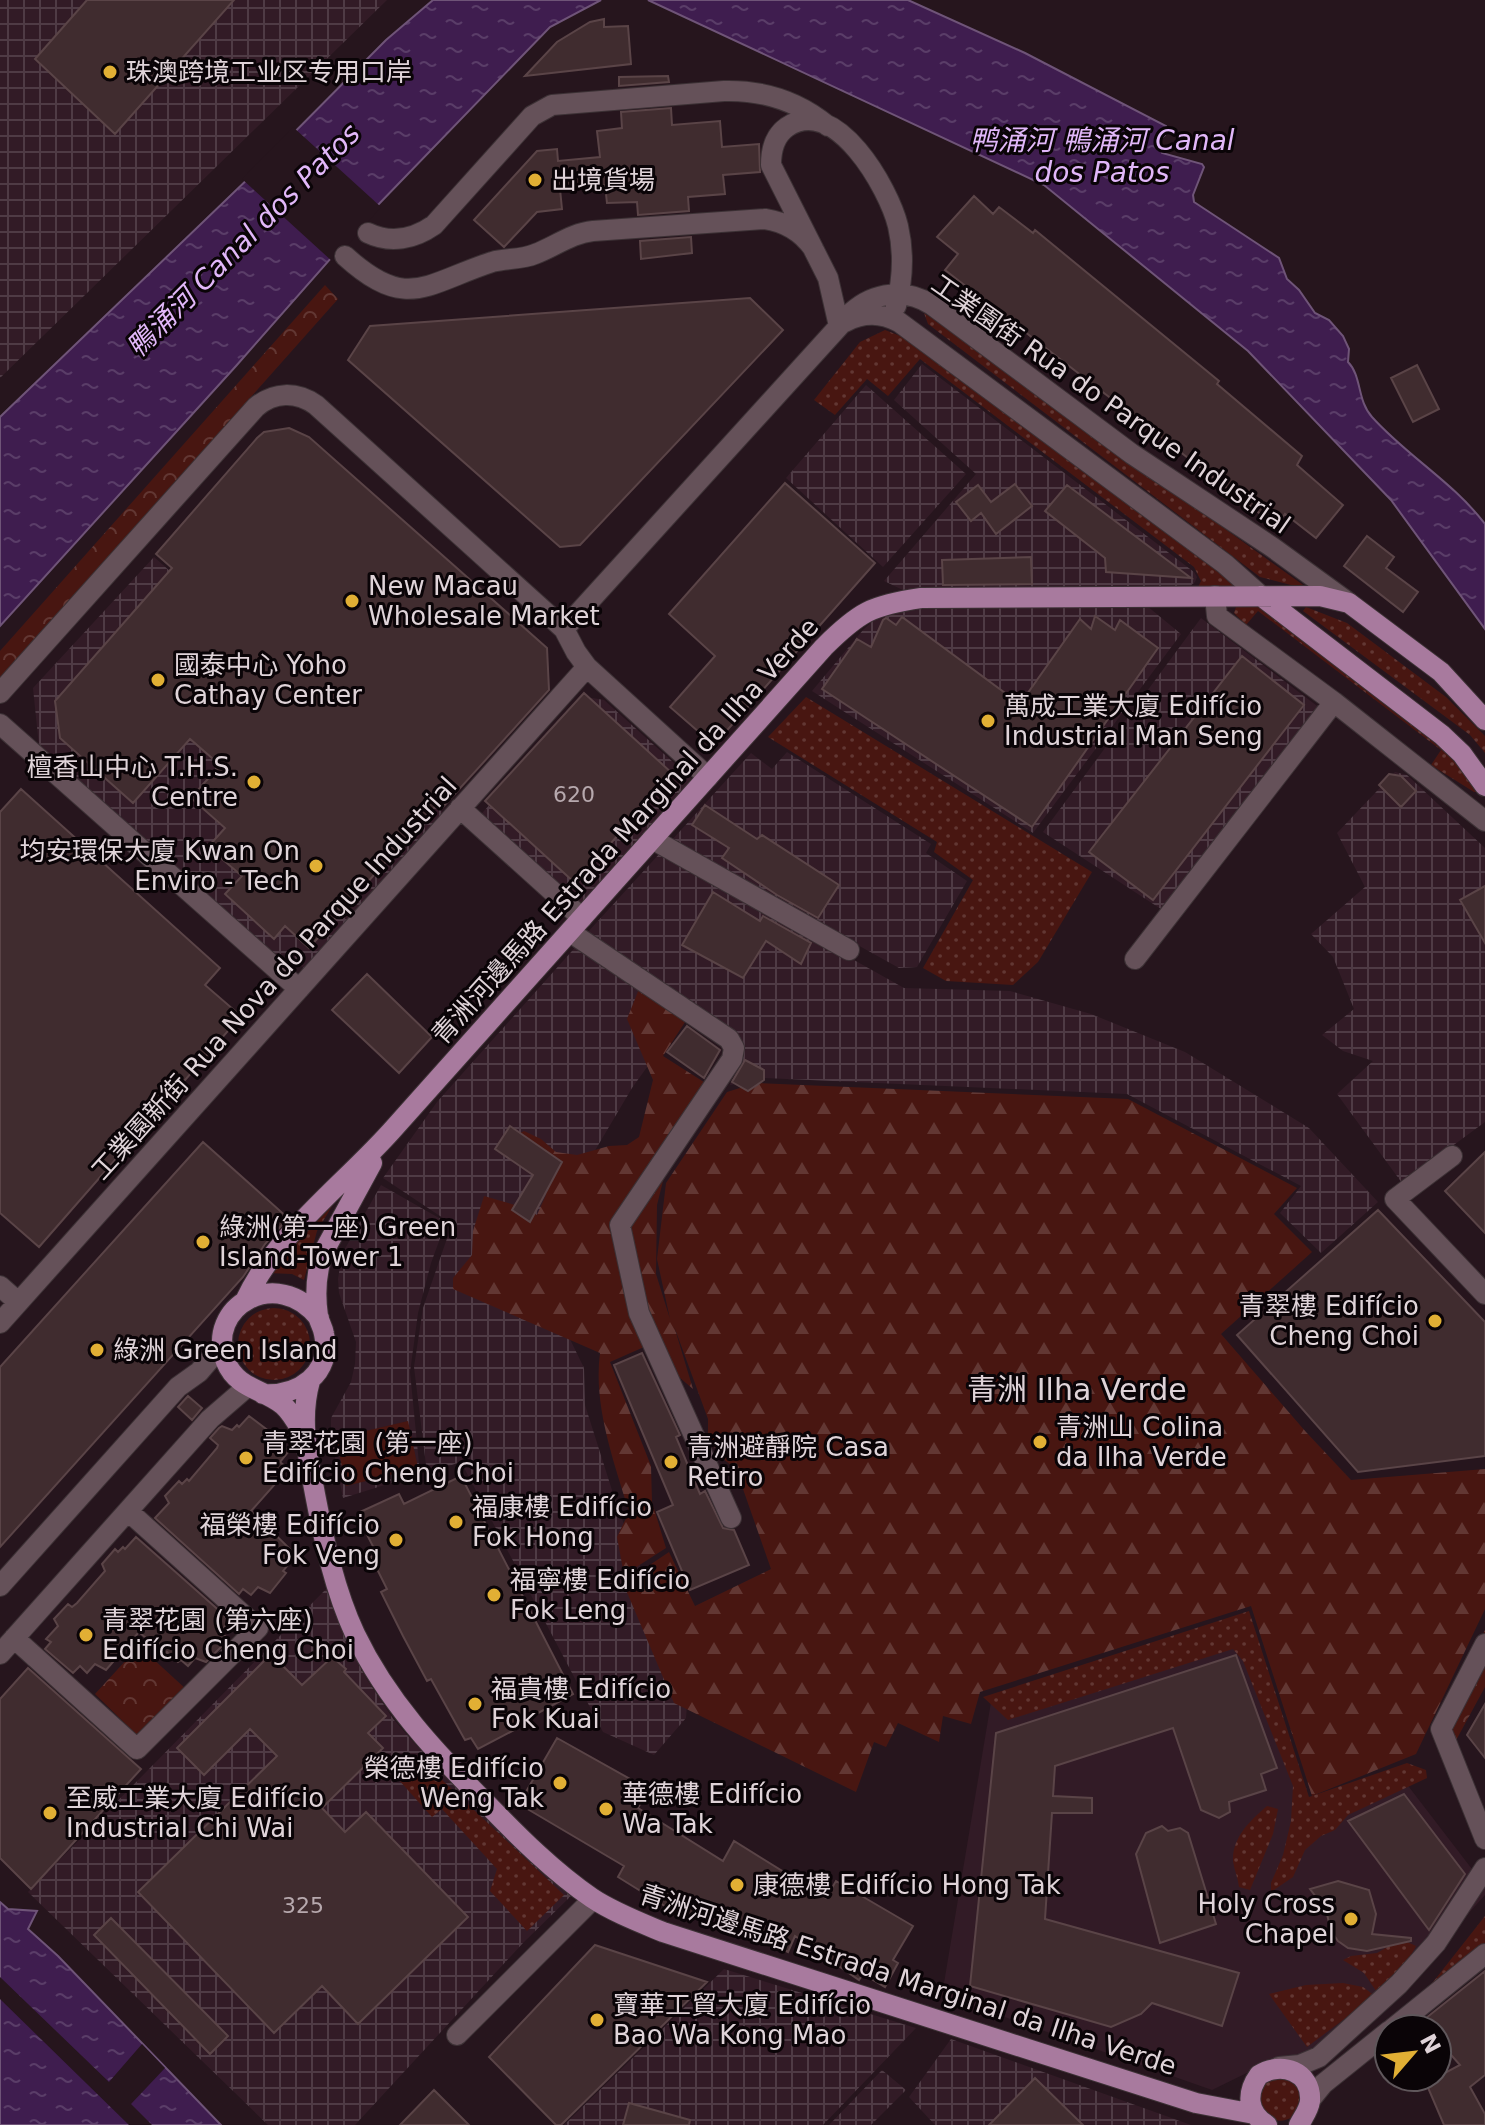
<svg xmlns="http://www.w3.org/2000/svg" width="1485" height="2125" font-family="'DejaVu Sans','Noto Sans SC',sans-serif">
  <style>
    .built { fill: #321b26 }
    .industrial { fill: url(#industrial-grid) }
    .grass { fill: url(#grass-dots) }
    .forest { fill: url(#forest-firs) }
    .park { fill: url(#park-crowns) }
    .pitch { fill: #481611 }
    .water { fill: url(#water-ripples); stroke: #6f5478; stroke-width: 2 }
    .pier { fill: #26151d }
    .building { fill: #402c2f; stroke: #5a4447; stroke-width: 2 }
    .lines { fill: none; stroke-linecap: round; stroke-linejoin: round }
    .minor-casing { stroke: #3c3135; stroke-width: 22 }
    .major-casing { stroke: #3c3135; stroke-width: 22 }
    .minor { stroke: #655159; stroke-width: 20 }
    .major { stroke: #a87a9e; stroke-width: 20 }
    .poi-dot { fill: #e1af34; stroke: #0a0407; stroke-width: 3 }
    .labels { text-anchor: middle; stroke-width: 6; stroke-linejoin: round; paint-order: stroke }
    .number-label { font-size: 22px; fill: #b7a9ae }
    .poi-label { font-size: 26px; fill: #dfd3d8; stroke: #0a0407; text-anchor: start }
    .street-label { font-size: 26px; fill: #dfd3d8; stroke: #0a0407 }
    .water-label { font-size: 28px; font-style: italic; fill: #e1b7f9; stroke: #0a0407 }
    .quarter-label { font-size: 30px; fill: #dfd3d8; stroke: #0a0407 }
  </style>
  <defs>
    <pattern id="industrial-grid" width="8" height="8" patternUnits="userSpaceOnUse" patternTransform="scale(2)"><rect width="8" height="8" fill="#321b26"/><path d="M0 4h8M4 0v8" fill="none" stroke="#4f3b45"/></pattern>
    <pattern id="grass-dots" width="8" height="8" patternUnits="userSpaceOnUse" patternTransform="scale(2)"><rect width="8" height="8" fill="#481611"/><path d="M2 2h.1M6 6h.1" fill="none" stroke="#623733" stroke-width="1.8" stroke-linecap="round"/></pattern>
    <pattern id="forest-firs" width="22" height="20" patternUnits="userSpaceOnUse" patternTransform="scale(2)"><rect width="22" height="20" fill="#481611"/><path d="M5 1l3.5 6h-7zM16 11l3.5 6h-7z" fill="#623733"/></pattern>
    <pattern id="park-crowns" width="20" height="18" patternUnits="userSpaceOnUse" patternTransform="scale(2)"><rect width="20" height="18" fill="#481611"/><path d="M2 6a3 3 0 1 1 6 0M12 15a3 3 0 1 1 6 0" fill="none" stroke="#623733"/></pattern>
    <pattern id="water-ripples" width="26" height="14" patternUnits="userSpaceOnUse" patternTransform="scale(2)"><rect width="26" height="14" fill="#3f1d4f"/><path d="M2 4q2-2 4 0t4 0M15 11q2-2 4 0t4 0" fill="none" stroke="#5a3d68"/></pattern>
  </defs>
  <rect width="100%" height="100%" fill="#26151d"/>
  <path class="built" d="M1242 1620 1308 1802 1396 1770 1485 1886V1895L1442 1943 1315 2052 1261 2066 1212 2090 942 1995 992 1696Z"/>
  <path class="industrial" d="M0 0H387L0 378Z
    M922 364 1194 572 1197 577 1195 582 1189 587 905 591 884 581 976 474 894 400Z
    M866 385 966 474 883 567 786 478Z
    M154 557 445 814 307 971 288 954 270 957 39 746 33 688Z
    M1141 601 1181 634 1033 833 812 691 863 630 876 618 899 608Z
    M1201 618 1321 709 1167 913 1043 832Z
    M592 698 604 700 694 781 576 910 476 820 578 705Z
    M787 752 931 844 926 853 967 881 917 967 899 968 671 841 751 753 772 769Z
    M1395 772 1407 775 1485 848V1122L1402 1183 1337 1094 1373 1061 1343 1051 1322 1035 1354 1009 1333 957 1311 934 1365 887 1337 833Z
    M661 852 904 988 1010 991 1091 1014 1185 1052 1309 1128 1378 1202 1321 1253 1280 1213 1301 1186 1127 1094 765 1078 730 1085 744 1055 737 1038 587 933Z
    M580 942 683 1017 632 1088 587 1164 547 1292 584 1368 585 1405 617 1506 688 1690 686 1718 654 1755 603 1732 461 1462 427 1473 414 1367 423 1308 452 1224 383 1178 437 1102Z
    M381 1185 446 1222 431 1263 418 1313 410 1372 420 1474 343 1498 331 1437V1418L351 1382 355 1364 356 1342 339 1293 338 1279 342 1254Z
    M329 1586 345 1637 366 1678 394 1720 417 1746 573 1894 523 1943 355 2125H268L28 1892Z
    M724 1969 916 2028 823 2125H564Z
    M951 2039 1191 2125H935L909 2097Z
    M882 2070 906 2090 871 2125H829Z"/>
  <path class="grass" d="M924 313 936 321 1310 590 1260 577 928 324Z
    M885 330 903 337 1216 567 1235 587 1196 591 1201 581 1194 567 920 359 888 396 867 379 835 415 814 400 860 342Z
    M1252 599 1439 741 1480 792H1474L1431 765 1441 750 1258 611 1246 625 1234 613 1237 604Z
    M1306 607 1347 623 1446 697 1485 736V753L1470 735 1303 611Z
    M806 697 1092 872 1038 962 1013 985 946 981 923 968 973 880 934 852 937 842 768 737Z
    M334 1203 317 1231 304 1280 292 1274 268 1273Z
    M238 1344a36 36 0 1 1 72 0a36 36 0 1 1-72 0Z
    M1249 1611 1309 1797 1407 1763 1426 1770 1427 1778 1348 1815 1335 1830 1321 1836 1305 1850 1293 1877 1271 1892V1883L1283 1855 1291 1821 1293 1786 1243 1661 1233 1649 1008 1720 983 1697Z
    M420 1759 564 1895 527 1931 490 1891 497 1869 442 1809 432 1817 398 1779Z
    M1267 1806 1278 1809 1273 1834 1250 1890 1239 1887C1238 1878 1234 1869 1233 1861 1232 1837 1251 1820 1267 1806Z
    M1485 1916V1946L1362 2047 1433 1982Z
    M1401 1939 1416 1946 1409 1959 1376 1991 1364 1973 1343 1960 1351 1956 1377 1953Z
    M1343 1983 1363 1987 1375 1996 1307 2047 1269 1994 1306 1985Z
    M1290 2076 1303 2095 1294 2116C1280 2125 1272 2120 1260 2111L1258 2088 1262 2082Z"/>
  <path class="forest" d="M639 989 687 1019 663 1056 707 1084 724 1090 666 1169 657 1205 656 1274 670 1319 657 1259 666 1183 727 1092 756 1083 1128 1099 1297 1188 1274 1214 1312 1252 1221 1334 1306 1432 1351 1480 1485 1469V1609L1416 1754 1312 1796 1251 1606 980 1692 971 1724 943 1716 939 1742 898 1723 886 1747 874 1742 856 1792 674 1703 623 1583 669 1552 695 1606 771 1569 736 1469 718 1455 708 1433V1419L674 1326 693 1389 644 1347 610 1362 651 1466 652 1502 666 1548 624 1575 617 1537 629 1512C614 1461 593 1406 600 1353L453 1289V1278L472 1255 473 1231 484 1196 525 1208 537 1215 546 1195 539 1176 509 1139 524 1131 541 1139 556 1152 577 1155 609 1146 627 1145 639 1137 653 1080 627 1019Z"/>
  <path class="park" d="M325 285 338 299 0 679V651Z
    M1485 1630V1687L1454 1744 1434 1734Z
    M139 1646 187 1690 138 1736 95 1694Z"/>
  <path class="pitch" d="M408 1421 418 1468 346 1486 336 1438Z"/>
  <path class="water" d="M433 0H601L550 27 376 207 236 366 0 626V417L254 173 386 40Z
    M648 0H908L1025 53 1166 126 1165 135 1157 142 1162 153 1202 164 1204 167 1193 195 1194 202 1279 258 1287 279 1299 290 1315 313 1329 320 1343 336 1349 349 1348 362C1362 376 1357 401 1372 417 1407 456 1453 482 1485 524V629L1391 500 1248 351 1044 185Z
    M0 1902 8 1909 37 1911 28 1929 58 1956 221 2125H0Z"/>
  <path class="pier" d="M293 127 381 207 333 262 242 179Z
    M0 1977 109 2082 142 2044 165 2068 131 2104 152 2125H129L0 1999Z"/>
  <path class="building" d="M87 0H234L115 134 35 59Z
    M604 19V27L628 26 631 64 525 76 557 42 590 22Z
    M668 76 669 82 619 86V77Z
    M671 108 672 125 720 121 722 147 759 144 760 172 723 175 725 194 688 197 689 211 638 215 637 202 607 203 605 185 560 189 562 209 537 212 504 247 474 220 537 151 557 149 558 161 600 157 597 131 622 128 621 112Z
    M974 196 993 214 999 207 1033 233 1035 230 1219 381 1217 384 1302 456 1297 465 1343 505 1316 538 1285 514 1276 526 945 270 958 254 937 237Z
    M691 237 692 253 641 259 640 241Z
    M750 298 783 330 580 545 560 547 348 360 370 326Z
    M1417 365 1439 409 1413 422 1391 378Z
    M289 428 309 437 547 648 549 690 443 807 438 803 309 948 285 926 274 939 225 894 242 876 208 847 225 828 191 798 220 765 190 739 133 803 60 738 55 701 172 568 156 554 257 438 264 432Z
    M785 483 875 563 714 745 670 707 715 656 669 614Z
    M1015 484 1032 506 996 534 981 513 971 521 956 502 978 485 991 502Z
    M1067 485 1191 578 1106 572 1105 558 1045 511Z
    M1367 536 1394 557 1386 568 1418 592 1403 612 1344 566Z
    M1031 557 1032 584 943 585 942 560Z
    M1095 616 1115 630 1120 620 1158 648 1032 827 822 689 857 639 871 647 883 620 886 618 896 625 902 617 1020 704 1080 619 1091 629Z
    M1242 656 1304 705 1153 900 1089 852Z
    M584 693 673 774 575 883 485 801Z
    M1389 774 1401 776 1416 791 1401 807 1379 785Z
    M21 789 220 968 205 985 241 1016 39 1247 0 1213V812Z
    M705 805 757 839 762 835 839 885 818 918 777 895 722 858 729 848 692 825Z
    M1485 886V943L1460 900Z
    M713 892 760 921 763 916 811 943 801 964 766 941 743 978 682 945Z
    M367 974 432 1037 399 1073 332 1010Z
    M687 1026 720 1050 704 1078 667 1052Z
    M745 1060 764 1070V1080L748 1091 732 1082Z
    M510 1126 562 1162 530 1222 512 1210 533 1175 495 1149Z
    M203 1142 288 1218 265 1244 243 1277 0 1547V1367Z
    M1485 1152V1233L1445 1191Z
    M1378 1210 1485 1322V1456L1358 1472 1237 1335Z
    M642 1353 680 1435 676 1437 700 1494 705 1491 723 1528 734 1530 749 1565 690 1590 657 1512 673 1505 614 1365Z
    M188 1396 202 1408 192 1420 178 1407Z
    M249 1416 282 1441 279 1443 289 1451 280 1462 285 1466 280 1471 284 1474 251 1511 292 1551 283 1561 288 1565 283 1571 286 1573 270 1593 258 1587 251 1595 243 1589 239 1594 155 1518 169 1503 165 1496 179 1481 182 1484 187 1479 189 1481 217 1448 218 1445 210 1438 219 1428 222 1426 232 1430 237 1425 239 1427Z
    M461 1476 573 1694 516 1725 518 1728 478 1749 471 1738 465 1740 431 1679 427 1681 403 1636 381 1592 387 1589 371 1557 377 1554 363 1527 367 1525 360 1512 399 1494 404 1504Z
    M136 1537 223 1614 229 1622 220 1632 225 1636 220 1641 224 1644 206 1662 195 1658 188 1666 181 1660 178 1662 167 1652 165 1655 139 1632 106 1670 95 1664 87 1673 80 1666 73 1673 45 1649 51 1642 46 1639 58 1626 54 1619 68 1604 72 1607 77 1603 105 1571 102 1564 115 1549 118 1552 123 1547 125 1549Z
    M271 1654 302 1685 332 1657 346 1669 344 1672 386 1716 368 1733 383 1748 322 1808 345 1832 366 1812 468 1917 358 2024 322 1986 274 2033 138 1892 277 1756 250 1729 204 1775 177 1748Z
    M1236 1655 1277 1768 1261 1774 1266 1790 1229 1802 1230 1812 1219 1818 1201 1810 1173 1728 1055 1766 1053 1796 1092 1798V1813H1052L1045 1919 1239 1973 1222 2026 1152 2003 1141 2014 1111 2027 970 1986 996 1733Z
    M28 1668 141 1769 31 1889 0 1858V1699Z
    M1485 1704V1758L1467 1735Z
    M557 1738 648 1789 638 1808 723 1861 734 1841 826 1898 836 1881 913 1926 893 1960 898 1963 885 1987 863 1974 859 1980 795 1936 788 1952 698 1904 689 1921 618 1877 624 1866 519 1804Z
    M1404 1794 1465 1874 1429 1930 1348 1821Z
    M1162 1826 1168 1831 1180 1828 1188 1833 1216 1924 1160 1943 1136 1854 1146 1833Z
    M1338 1881 1369 1890 1376 1914 1372 1934 1411 1938V1941L1367 1951 1348 1948 1338 1941 1331 1931 1326 1910 1310 1889Z
    M111 1918 228 2036 210 2054 94 1935Z
    M595 1945 707 1982 561 2125H556L489 2057Z
    M1485 1971V2075L1470 2087 1485 2114V2125H1444L1426 2083 1460 2065 1437 2039V2029H1428L1421 2022Z
    M1035 2078 1083 2125H989Z
    M434 2090 469 2125H400Z
    M629 2103 690 2120 689 2125H623Z"/>
  <g class="lines">
    <g class="minor-casing">
      <path id="minor" d="M368 233C391 244 414 239 434 225L532 116 552 105 724 91C762 90 798 101 828 126
        M345 256C407 312 425 284 492 262 506 258 521 260 535 254 554 247 572 233 593 231L765 219C785 222 801 231 813 248
        M845 322C864 312 881 313 899 322L1225 564 1261 596
        M839 326 828 278 771 165C771 150 774 136 787 127 836 94 889 189 898 226 904 252 903 279 896 306
        M1215 596 1217 616 1334 702 1485 821
        M564 629 852 312C874 292 906 288 932 305L1132 454 1272 547 1349 603
        M0 693 256 407C274 392 296 391 316 405L564 629 576 652 587 667 708 777
        M0 724 299 989
        M460 808 582 918
        M652 839 849 950
        M570 932 729 1039 734 1048 732 1059 620 1225 639 1313 731 1518
        M1135 959 1334 702
        M1452 1156 1395 1199 1485 1294
        M0 1286 18 1302
        M0 1323 587 667
        M0 1586 178 1387 199 1372 223 1344
        M14 1638 137 1749 258 1628 128 1511
        M1485 1644 1441 1729 1485 1839
        M0 1654 210 1419 247 1387
        M1392 2029 1485 1954
        M457 2035 593 1899
        M1279 2067 1300 2065 1319 2057 1399 1984 1436 1943 1485 1868
        M1310 2100 1323 2084 1389 2031"/>
    </g>
    <g class="major-casing">
      <path id="major" d="M1261 596 1442 735 1462 754 1485 786
        M245 1301C277 1232 345 1184 395 1127 538 967 681 807 824 647 859 612 872 605 921 598L1320 596 1349 603 1441 672 1485 720
        M310 1381C299 1420 308 1456 315 1494 324 1541 335 1591 355 1634 387 1701 436 1753 488 1805 520 1838 554 1872 592 1898 613 1912 639 1922 663 1932L1196 2103 1254 2114
        M263 1394C298 1396 333 1374 324 1334 323 1327 319 1322 318 1316 315 1295 316 1273 323 1253L372 1163
        M304 1435C298 1425 292 1413 283 1405 264 1389 237 1389 226 1362 204 1306 278 1265 319 1318
        M1267 2125C1247 2113 1246 2093 1259 2075 1281 2061 1312 2071 1310 2101 1309 2110 1303 2117 1299 2125"/>
    </g>
    <use href="#minor" class="minor"/>
    <use href="#major" class="major"/>
  </g>
  <g class="poi-dot">
    <circle cx="110" cy="72" r="8"/>
    <circle cx="535" cy="180" r="8"/>
    <circle cx="352" cy="601" r="8"/>
    <circle cx="158" cy="680" r="8"/>
    <circle cx="988" cy="721" r="8"/>
    <circle cx="254" cy="782" r="8"/>
    <circle cx="316" cy="866" r="8"/>
    <circle cx="203" cy="1242" r="8"/>
    <circle cx="1435" cy="1321" r="8"/>
    <circle cx="97" cy="1350" r="8"/>
    <circle cx="1040" cy="1442" r="8"/>
    <circle cx="246" cy="1458" r="8"/>
    <circle cx="671" cy="1462" r="8"/>
    <circle cx="456" cy="1522" r="8"/>
    <circle cx="396" cy="1540" r="8"/>
    <circle cx="494" cy="1595" r="8"/>
    <circle cx="86" cy="1635" r="8"/>
    <circle cx="475" cy="1704" r="8"/>
    <circle cx="560" cy="1783" r="8"/>
    <circle cx="606" cy="1809" r="8"/>
    <circle cx="50" cy="1813" r="8"/>
    <circle cx="737" cy="1885" r="8"/>
    <circle cx="1351" cy="1919" r="8"/>
    <circle cx="597" cy="2020" r="8"/>
  </g>
  <g class="labels">
    <g class="number-label">
      <text x="574" y="802">620</text>
      <text x="303" y="1913">325</text>
    </g>
    <g class="poi-label">
      <text x="126" y="81">珠澳跨境工业区专用口岸</text>
      <text x="551" y="189">出境貨場</text>
      <text x="368" y="595">New Macau<tspan x="368" dy="30">Wholesale Market</tspan></text>
      <text x="174" y="674">國泰中心 Yoho<tspan x="174" dy="30">Cathay Center</tspan></text>
      <text x="1004" y="715">萬成工業大廈 Edifício<tspan x="1004" dy="30">Industrial Man Seng</tspan></text>
      <text x="238" y="776" text-anchor="end">檀香山中心 T.H.S.<tspan x="238" dy="30">Centre</tspan></text>
      <text x="300" y="860" text-anchor="end">均安環保大廈 Kwan On<tspan x="300" dy="30">Enviro - Tech</tspan></text>
      <text x="219" y="1236">綠洲(第一座) Green<tspan x="219" dy="30">Island-Tower 1</tspan></text>
      <text x="1419" y="1315" text-anchor="end">青翠樓 Edifício<tspan x="1419" dy="30">Cheng Choi</tspan></text>
      <text x="113" y="1359">綠洲 Green Island</text>
      <text x="1056" y="1436">青洲山 Colina<tspan x="1056" dy="30">da Ilha Verde</tspan></text>
      <text x="262" y="1452">青翠花園 (第一座)<tspan x="262" dy="30">Edifício Cheng Choi</tspan></text>
      <text x="687" y="1456">青洲避靜院 Casa<tspan x="687" dy="30">Retiro</tspan></text>
      <text x="472" y="1516">福康樓 Edifício<tspan x="472" dy="30">Fok Hong</tspan></text>
      <text x="380" y="1534" text-anchor="end">福榮樓 Edifício<tspan x="380" dy="30">Fok Veng</tspan></text>
      <text x="510" y="1589">福寧樓 Edifício<tspan x="510" dy="30">Fok Leng</tspan></text>
      <text x="102" y="1629">青翠花園 (第六座)<tspan x="102" dy="30">Edifício Cheng Choi</tspan></text>
      <text x="491" y="1698">福貴樓 Edifício<tspan x="491" dy="30">Fok Kuai</tspan></text>
      <text x="544" y="1777" text-anchor="end">榮德樓 Edifício<tspan x="544" dy="30">Weng Tak</tspan></text>
      <text x="622" y="1803">華德樓 Edifício<tspan x="622" dy="30">Wa Tak</tspan></text>
      <text x="66" y="1807">至威工業大廈 Edifício<tspan x="66" dy="30">Industrial Chi Wai</tspan></text>
      <text x="753" y="1894">康德樓 Edifício Hong Tak</text>
      <text x="1335" y="1913" text-anchor="end">Holy Cross<tspan x="1335" dy="30">Chapel</tspan></text>
      <text x="613" y="2014">寶華工貿大廈 Edifício<tspan x="613" dy="30">Bao Wa Kong Mao</tspan></text>
    </g>
    <g class="street-label">
      <text transform="translate(1111 404) rotate(35)" y="9">工業園街 Rua do Parque Industrial</text>
      <text transform="translate(625 831) rotate(-48)" y="9">青洲河邊馬路 Estrada Marginal da Ilha Verde</text>
      <text transform="translate(274 978) rotate(-48)" y="9">工業園新街 Rua Nova do Parque Industrial</text>
      <text transform="translate(908 1980) rotate(18)" y="9">青洲河邊馬路 Estrada Marginal da Ilha Verde</text>
    </g>
    <g class="water-label">
      <text x="1102" y="150">鸭涌河 鴨涌河 Canal<tspan x="1102" dy="32">dos Patos</tspan></text>
      <text transform="translate(243 240) rotate(-45)" y="10">鴨涌河 Canal dos Patos</text>
    </g>
    <g class="quarter-label">
      <text x="1077" y="1400">青洲 Ilha Verde</text>
    </g>
  </g>
  <g transform="translate(1413 2053) rotate(62)"><circle r="38" fill="#0a0407" stroke="#5f575b" stroke-width="2"/>
  <path d="M0-6L14 30L0 20L-14 30Z" fill="#e1af34"/>
  <text y="-12" font-size="22" font-weight="bold" text-anchor="middle" fill="#dfd3d8">N</text>
  </g>
</svg>
